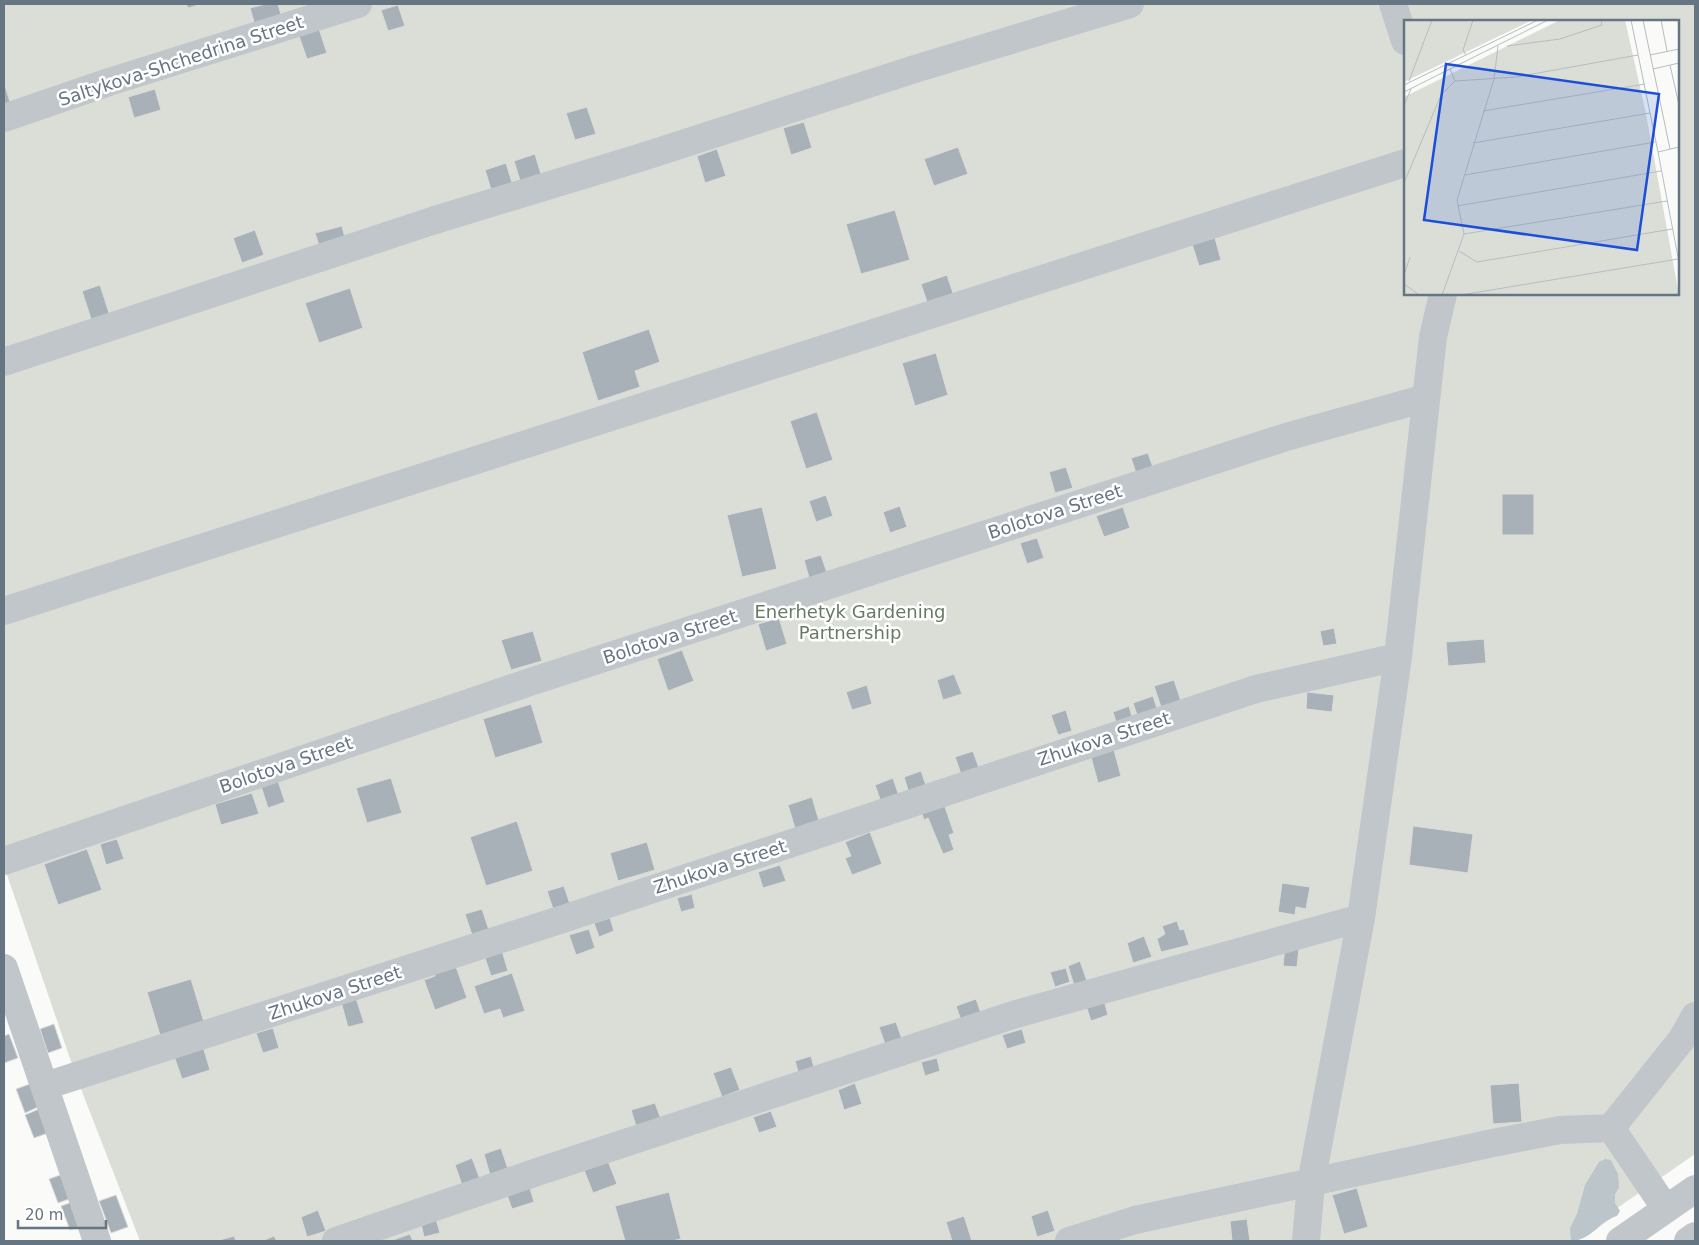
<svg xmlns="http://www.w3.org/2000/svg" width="1699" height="1245" font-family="'DejaVu Sans',sans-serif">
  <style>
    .green { fill: #daded7; fill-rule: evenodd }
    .water { fill: #bbc5ca }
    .building { fill: #a8b1b7; stroke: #dcdcda }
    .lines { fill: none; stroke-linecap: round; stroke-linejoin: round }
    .minor { stroke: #c1c6ca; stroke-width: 28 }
    .labels { text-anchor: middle; stroke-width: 5; stroke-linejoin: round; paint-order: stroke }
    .street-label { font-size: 18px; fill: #667582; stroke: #fff }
    .park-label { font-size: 18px; fill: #687a64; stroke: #fff }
    .inset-road { fill: none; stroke: #b6bdc2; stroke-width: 1 }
    .view { fill: #1d4ed8; fill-opacity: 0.15; stroke: #1d4ed8; stroke-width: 2.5 }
    .inset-edge { fill: none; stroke: #667582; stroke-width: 2.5 }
  </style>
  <rect width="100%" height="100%" fill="#fafaf8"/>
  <path class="green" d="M4 4H1695V1154L1570 1241H140L76 1076 4 866ZM1405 21H1678V294H1405Z"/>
  <path class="water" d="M1605 1159 1611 1160 1618 1174 1619 1188 1615 1194V1203L1620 1211 1617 1216C1600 1221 1590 1241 1571 1241L1570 1228 1577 1214 1585 1185 1599 1162Z"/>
  <path class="building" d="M186 4H202L188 8Z
    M266 4H278L283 22 256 29 250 8Z
    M398 5 405 26 388 31 381 10Z
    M319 29 327 53 307 59 299 36Z
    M4 83 12 108 4 110Z
    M155 89 161 110 134 118 128 97Z
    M587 107 596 134 575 140 566 113Z
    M804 122 812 148 791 155 783 128Z
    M958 147 968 174 934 186 924 159Z
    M717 149 726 176 705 183 697 156Z
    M535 154 543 181 522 187 514 161Z
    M506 163 514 189 493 196 485 170Z
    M895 210 910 260 861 274 846 224Z
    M342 226 346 242 320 249 315 233Z
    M255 230 264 255 242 263 233 238Z
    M1215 238 1221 260 1199 266 1192 244Z
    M947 275 954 296 928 305 921 284Z
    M100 285 110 316 92 322 82 291Z
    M350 288 363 328 319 343 305 303Z
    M649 329 660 362 635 371 640 387 598 401 582 352Z
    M936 353 948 395 915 406 902 363Z
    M817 412 833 460 806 469 790 421Z
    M1148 453 1155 473 1138 479 1131 458Z
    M1066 467 1073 488 1055 493 1049 472Z
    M1502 494H1534V535H1502Z
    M826 495 833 516 816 522 809 501Z
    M900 506 907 527 890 533 883 512Z
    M762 507 777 569 742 577 727 515Z
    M1123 507 1130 528 1104 537 1096 516Z
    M1037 538 1044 558 1027 564 1020 543Z
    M821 555 828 576 810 581 804 560Z
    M779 618 787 644 766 651 758 624Z
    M1334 628 1337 644 1323 646 1320 631Z
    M533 631 542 661 511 670 501 640Z
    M1484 639 1486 663 1448 666 1446 642Z
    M682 650 694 681 668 691 657 659Z
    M954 674 962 694 943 700 937 680Z
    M1174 680 1182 704 1162 710 1154 686Z
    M867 685 872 704 852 710 846 692Z
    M1307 692 1334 695 1332 712 1306 709Z
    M1153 696 1158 711 1138 718 1133 703Z
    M531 704 543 743 495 758 483 719Z
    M1129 706 1133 720 1117 725 1113 712Z
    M1066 710 1072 731 1058 735 1051 715Z
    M1114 750 1121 776 1098 783 1091 757Z
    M973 751 980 771 962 777 955 757Z
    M921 771 928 791 910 797 904 777Z
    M391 778 402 813 367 823 356 788Z
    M893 778 900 799 882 805 875 785Z
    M278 781 285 802 268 808 261 786Z
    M252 793 259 814 221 825 215 804Z
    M812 797 821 828 797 835 788 805Z
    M944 804 954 833 949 835 954 850 943 854 928 818 924 820 921 811Z
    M517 821 533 871 486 886 470 837Z
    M1413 826 1473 834 1468 873 1409 865Z
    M870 832 882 864 852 875 845 858 851 856 845 842Z
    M117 839 124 859 106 865 100 844Z
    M647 842 655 870 618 881 610 853Z
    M87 849 102 890 58 905 44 864Z
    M780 865 786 881 763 888 758 872Z
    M1282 883 1310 887 1306 909 1296 907 1295 915 1278 912Z
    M564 886 571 907 554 912 547 891Z
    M692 894 695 908 681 912 677 898Z
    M482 909 489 930 472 935 465 914Z
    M610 918 614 931 599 937 594 923Z
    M1177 921 1180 930 1184 929 1189 945 1161 952 1157 939 1165 934 1162 926Z
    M589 929 595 948 576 955 569 935Z
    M1144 936 1152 957 1133 963 1127 943Z
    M1285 946 1299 948 1297 967 1283 966Z
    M501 947 508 971 491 976 483 952Z
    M454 961 467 998 435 1010 424 980 435 976 433 969Z
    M1080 961 1087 981 1074 985 1068 966Z
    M1066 968 1070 982 1055 987 1050 972Z
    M512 973 525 1011 503 1018 500 1009 484 1014 474 986Z
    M191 979 204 1022 160 1035 147 992Z
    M356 998 364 1023 348 1027 341 1002Z
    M976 999 982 1016 962 1023 956 1006Z
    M1104 1000 1108 1015 1091 1021 1086 1006Z
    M896 1022 903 1042 886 1047 879 1027Z
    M54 1024 62 1048 48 1053 40 1029Z
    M273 1028 279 1048 263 1053 256 1033Z
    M1022 1029 1026 1043 1007 1049 1002 1035Z
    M9 1034 18 1058 4 1063V1036Z
    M202 1043 210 1070 182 1079 173 1053Z
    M811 1056 815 1071 799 1075 795 1061Z
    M937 1058 940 1071 925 1076 921 1062Z
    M731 1067 740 1090 722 1097 713 1073Z
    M855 1083 862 1104 844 1110 838 1090Z
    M1519 1083 1522 1122 1493 1124 1490 1085Z
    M30 1084 38 1107 25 1113 16 1089Z
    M655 1103 661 1119 636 1126 631 1110Z
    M39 1109 48 1133 34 1138 25 1115Z
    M771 1111 777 1127 759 1133 753 1117Z
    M501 1148 508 1169 490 1175 484 1154Z
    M472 1158 480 1179 462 1185 455 1165Z
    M608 1161 617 1184 593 1193 584 1170Z
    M63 1174 72 1198 58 1203 49 1179Z
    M530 1188 534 1202 512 1209 507 1195Z
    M1357 1188 1368 1227 1344 1234 1332 1195Z
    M669 1192 681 1239 672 1241H625L615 1206Z
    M116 1195 128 1227 111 1233 99 1201Z
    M75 1201 84 1225 70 1230 61 1206Z
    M318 1210 326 1231 307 1237 301 1217Z
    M1048 1210 1055 1231 1037 1237 1031 1216Z
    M964 1216 972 1241H952L946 1222Z
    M436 1219 440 1233 424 1237 421 1224Z
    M1247 1219 1250 1241H1232L1230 1221Z
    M410 1234 413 1241H393V1240Z
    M234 1236 236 1241H216Z
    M274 1236 277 1241H262Z"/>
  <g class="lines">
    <path class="minor" d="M1393 4 1405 41
      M4 118 109 82 358 4
      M4 362 435 220 639 158 918 68 1130 4
      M4 611 1405 163
      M4 861 533 681 1286 437 1426 398
      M4 968 97 1241
      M45 1086 566 918 1256 689 1398 657
      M1666 1209 1611 1128 1682 1039 1695 1016
      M336 1241 540 1171 1016 1014 1361 918
      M1069 1241 1135 1220 1493 1143 1560 1130 1611 1128
      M1306 1241 1311 1183 1361 918 1398 657 1433 337 1443 294
      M1620 1241 1695 1189
      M1688 1241 1695 1236"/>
  </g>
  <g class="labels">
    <g class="street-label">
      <text transform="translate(181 61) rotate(-18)" y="6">Saltykova-Shchedrina Street</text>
      <text transform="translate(1055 512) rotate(-18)" y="6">Bolotova Street</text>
      <text transform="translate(670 637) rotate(-18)" y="6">Bolotova Street</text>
      <text transform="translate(1104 739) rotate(-18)" y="6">Zhukova Street</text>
      <text transform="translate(286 765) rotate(-19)" y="6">Bolotova Street</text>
      <text transform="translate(720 867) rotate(-18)" y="6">Zhukova Street</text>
      <text transform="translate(335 993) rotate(-18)" y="6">Zhukova Street</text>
    </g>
    <g class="park-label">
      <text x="850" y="618">Enerhetyk Gardening<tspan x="850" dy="21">Partnership</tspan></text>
    </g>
  </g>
  <g transform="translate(1404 20)">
    <rect width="275" height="275" fill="#fafaf8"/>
    <path d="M0 0H128L0 62ZM156 0H221L242 94 275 275H0V77Z" fill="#daded7"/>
    <path class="inset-road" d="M227 0 254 132M239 0 266 129M257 0 263 31M103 26 156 19 198 5 197 0M62 35 59 30 69 0M246 35 275 29M266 45 275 85M249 49 275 43M5 61 28 0M51 61 112 57 234 35M0 65 134 0M0 72 144 0M0 85 7 69M79 91 241 64M69 123 246 93M275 127 254 132 275 242M61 155 251 122M0 163 37 75 51 61 46 49M53 186 257 151M60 214 263 181M55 231 73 242 268 209M0 255 6 237M0 264 15 275M38 275 60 214 53 180 90 59 94 26M57 275 274 239"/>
    <path class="view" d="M42 44 255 74 233 230 20 200Z"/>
    <rect width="275" height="275" class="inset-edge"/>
  </g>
  <rect width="1699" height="1245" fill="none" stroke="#667582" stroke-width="10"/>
  <path d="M18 1220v8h88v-8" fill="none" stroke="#667582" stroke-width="2.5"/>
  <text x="25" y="1220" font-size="15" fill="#667582" stroke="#ffffff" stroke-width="4" paint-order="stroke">20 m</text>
</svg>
